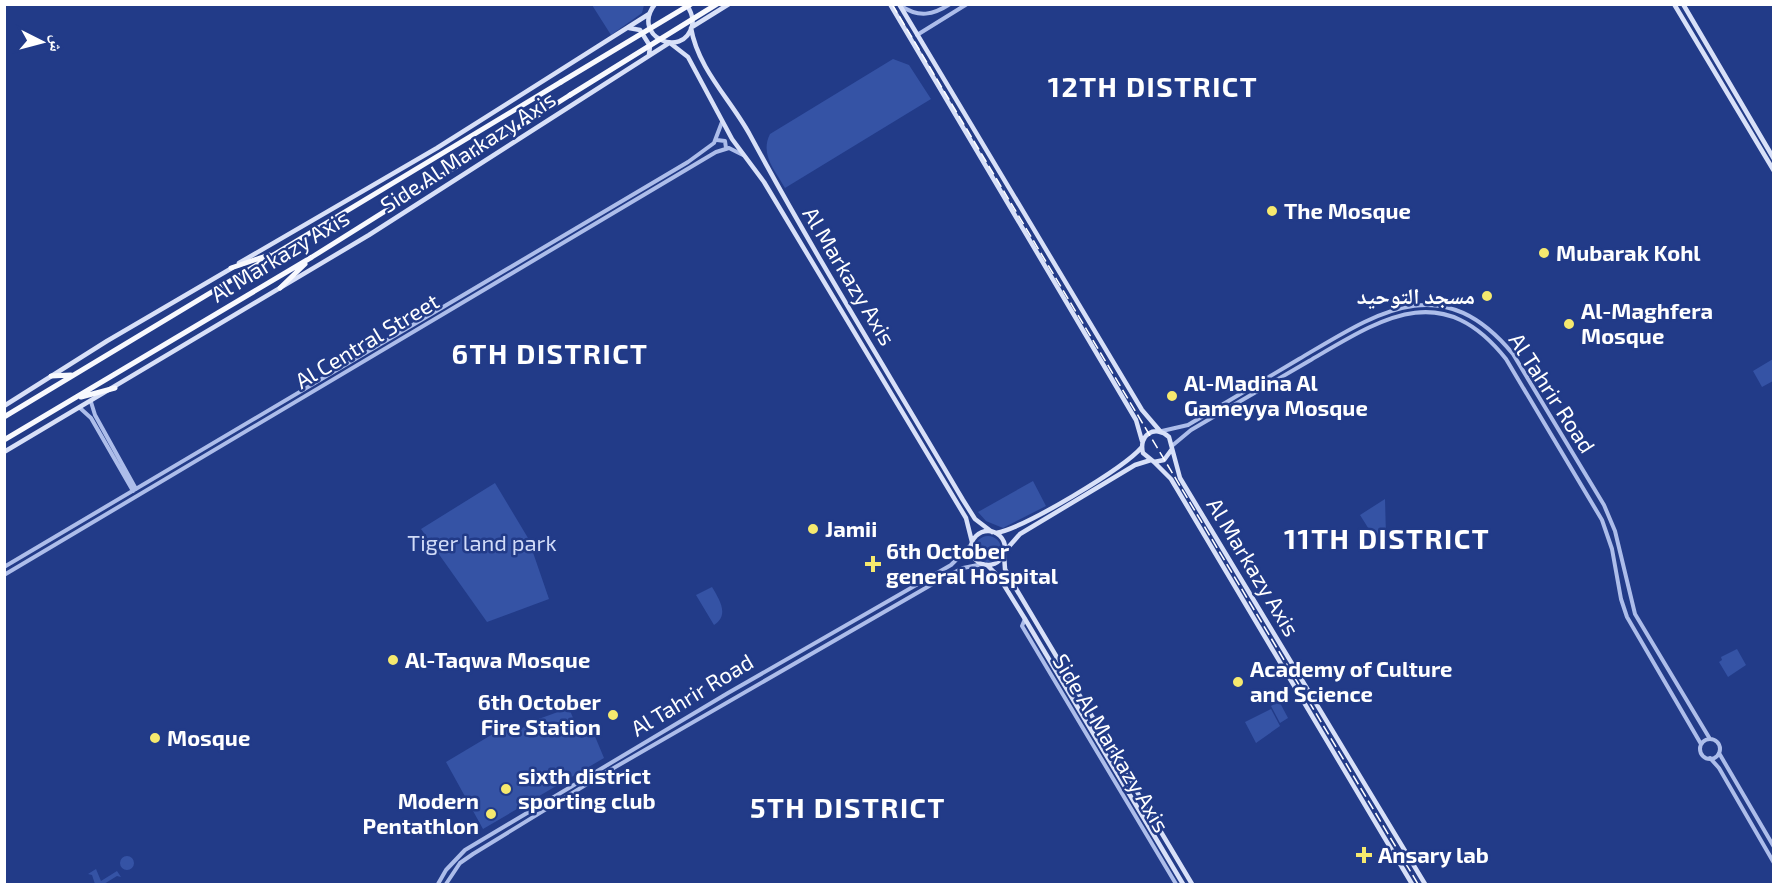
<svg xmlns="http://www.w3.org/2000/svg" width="1778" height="889" font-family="'Exo 2','Noto Naskh Arabic',sans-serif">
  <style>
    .green { fill: #3553a5 }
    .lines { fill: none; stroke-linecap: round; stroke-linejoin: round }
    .tertiary { stroke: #adbdea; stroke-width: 4 }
    .secondary { stroke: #d8e0f8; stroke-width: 4.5 }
    .trunk { stroke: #f8f9fe; stroke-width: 5 }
    .rail { stroke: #fff; stroke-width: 1.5; stroke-dasharray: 10 4.5; stroke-linecap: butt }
    .trunk-bridge { stroke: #f8f9fe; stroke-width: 5 }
    .poi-dot { fill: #f6e96e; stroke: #223b88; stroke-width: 2 }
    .labels { text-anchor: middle; stroke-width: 5; stroke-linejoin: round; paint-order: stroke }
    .street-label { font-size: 22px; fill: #fff; stroke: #223b88 }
    .poi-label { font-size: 22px; font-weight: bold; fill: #fff; stroke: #223b88; text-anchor: start }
    .park-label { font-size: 22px; fill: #d1dbf8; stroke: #223b88 }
    .district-label { font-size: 28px; font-weight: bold; letter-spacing: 1.5px; fill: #fff; stroke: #223b88 }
  </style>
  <rect width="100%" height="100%" fill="#223b88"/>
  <path class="green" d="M592 5H644L642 13 611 35Z
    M893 59 909 65 931 99 785 188C774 169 760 154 770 134Z
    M1773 359V381L1762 387 1753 371Z
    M1033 481 1046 506 1003 528 986 521 978 512Z
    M495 483 528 538 549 599 487 622 421 529Z
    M1385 499 1386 536 1377 542 1360 515Z
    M975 549a13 13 0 1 1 26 0a13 13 0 1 1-26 0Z
    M712 587C719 599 730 615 714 625L696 595Z
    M1737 649 1746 665 1728 677 1719 662 1722 660 1721 657Z
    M1279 701 1288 718 1280 723 1271 706Z
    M569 708 581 738 594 734 604 758 483 829 446 762 508 725 511 732 533 724V721Z
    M1271 709 1280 726 1256 743 1245 722Z
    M120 863a7 7 0 1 1 14 0a7 7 0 1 1-14 0Z
    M96 869 101 881 117 871 121 877 117 876 104 884H95L92 875 88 874Z"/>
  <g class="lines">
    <path class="tertiary" d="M901 6C919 18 933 15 950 4
      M917 35 967 4
      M717 140 725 141 726 148
      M91 402 95 415 136 489
      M80 408 91 418 133 491
      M1162 431 1188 425C1225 403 1262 381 1299 359 1377 313 1441 267 1513 354L1604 505 1615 531 1635 614 1710 739
      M1173 445 1191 430C1231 407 1270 384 1309 361 1381 319 1441 277 1506 359L1602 520 1612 549 1621 599 1627 617 1701 744
      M4 567 688 162 714 143 722 122
      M4 575 716 152 729 148 743 155
      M1025 619 1022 626 1176 884
      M1700 749a10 10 0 1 1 20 0a10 10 0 1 1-20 0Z
      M1719 753 1774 847
      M1710 758 1719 768 1774 863
      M438 884 446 870 465 850 728 693 951 565 971 545
      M446 884 460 863 473 854 605 773 943 578 963 568 983 564"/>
    <path class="secondary" d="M655 4C630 36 683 60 692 26 694 18 691 11 686 4
      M890 4 1136 420 1142 441
      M899 4 1142 410 1160 431
      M1674 4 1774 171
      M1683 4 1774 159
      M692 27 729 4
      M629 28 640 30 650 46 649 55
      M691 28C698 69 731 100 750 135 817 259 892 379 963 500L975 519 992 532
      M670 43 688 57 732 139 764 182 966 518 972 542
      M239 263 437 148 649 14
      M4 406 107 341 232 268
      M1172 449 1164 460 1154 462 1143 453C1138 435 1155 424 1169 437L1180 478 1425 884
      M4 452 369 235 669 43
      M1154 462 1171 479 1412 884
      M971 548a17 17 0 1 1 34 0a17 17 0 1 1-34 0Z
      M996 533C1024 528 1123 469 1142 447
      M1005 551 1020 534 1135 465 1151 460
      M1004 554 1005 569 1015 587 1192 884
      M987 565 999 577 1025 619 1183 884"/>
    <path class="trunk" d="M231 268 269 255
      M280 288 305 264
      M51 376 71 375
      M81 397 115 388
      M4 417 561 82
      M4 440 312 257 570 95"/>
    <path class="rail" d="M892 4 1418 884"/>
    <path class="trunk-bridge" d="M561 82 691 4
      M570 95 717 4"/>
  </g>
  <g class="poi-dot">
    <circle cx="1272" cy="211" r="6"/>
    <circle cx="1544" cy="253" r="6"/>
    <circle cx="1487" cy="296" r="6"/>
    <circle cx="1569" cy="324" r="6"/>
    <circle cx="1172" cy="396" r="6"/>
    <circle cx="813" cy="529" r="6"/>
    <path d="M870 555h6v6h6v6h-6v6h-6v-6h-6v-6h6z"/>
    <circle cx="393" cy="660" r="6"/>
    <circle cx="1238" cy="682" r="6"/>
    <circle cx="613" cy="715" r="6"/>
    <circle cx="155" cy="738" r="6"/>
    <circle cx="506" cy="789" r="6"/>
    <circle cx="491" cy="814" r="6"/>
    <path d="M1361 846h6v6h6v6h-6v6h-6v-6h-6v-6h6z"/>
  </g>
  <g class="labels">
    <g class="street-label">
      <text transform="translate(468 152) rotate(-33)" y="8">Side Al Markazy Axis</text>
      <text transform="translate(280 256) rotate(-31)" y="8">Al Markazy Axis</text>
      <text transform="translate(849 276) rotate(59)" y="8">Al Markazy Axis</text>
      <text transform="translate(367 341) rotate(-31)" y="8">Al Central Street</text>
      <text transform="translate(1552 393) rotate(57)" y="8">Al Tahrir Road</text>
      <text transform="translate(1253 567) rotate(59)" y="8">Al Markazy Axis</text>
      <text transform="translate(692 695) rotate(-31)" y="8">Al Tahrir Road</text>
      <text transform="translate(1111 743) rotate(59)" y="8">Side Al Markazy Axis</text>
    </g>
    <g class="poi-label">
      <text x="1284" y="219">The Mosque</text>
      <text x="1556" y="261">Mubarak Kohl</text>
      <text x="1475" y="304" text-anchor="end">مسجد التوحيد</text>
      <text x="1581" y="319">Al-Maghfera<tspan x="1581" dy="25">Mosque</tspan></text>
      <text x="1184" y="391">Al-Madina Al<tspan x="1184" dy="25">Gameyya Mosque</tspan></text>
      <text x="825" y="537">Jamii</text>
      <text x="886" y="559">6th October<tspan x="886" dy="25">general Hospital</tspan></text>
      <text x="405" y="668">Al-Taqwa Mosque</text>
      <text x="1250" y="677">Academy of Culture<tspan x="1250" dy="25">and Science</tspan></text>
      <text x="601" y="710" text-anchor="end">6th October<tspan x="601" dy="25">Fire Station</tspan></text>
      <text x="167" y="746">Mosque</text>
      <text x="518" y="784">sixth district<tspan x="518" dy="25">sporting club</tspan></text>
      <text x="479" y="809" text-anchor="end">Modern<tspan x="479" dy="25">Pentathlon</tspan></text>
      <text x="1378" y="863">Ansary lab</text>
    </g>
    <g class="park-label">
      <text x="482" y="551">Tiger land park</text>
    </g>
    <g class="district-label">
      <text x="1153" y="97">12TH DISTRICT</text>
      <text x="550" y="364">6TH DISTRICT</text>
      <text x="1387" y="549">11TH DISTRICT</text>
      <text x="848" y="818">5TH DISTRICT</text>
    </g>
  </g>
  <rect width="1778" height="889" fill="none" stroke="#ffffff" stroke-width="12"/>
  <g transform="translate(42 42) rotate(96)" stroke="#223b88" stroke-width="4.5" paint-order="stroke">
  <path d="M0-4.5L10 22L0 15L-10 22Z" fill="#ffffff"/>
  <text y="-9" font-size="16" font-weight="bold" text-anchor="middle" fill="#ffffff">ش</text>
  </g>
</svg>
